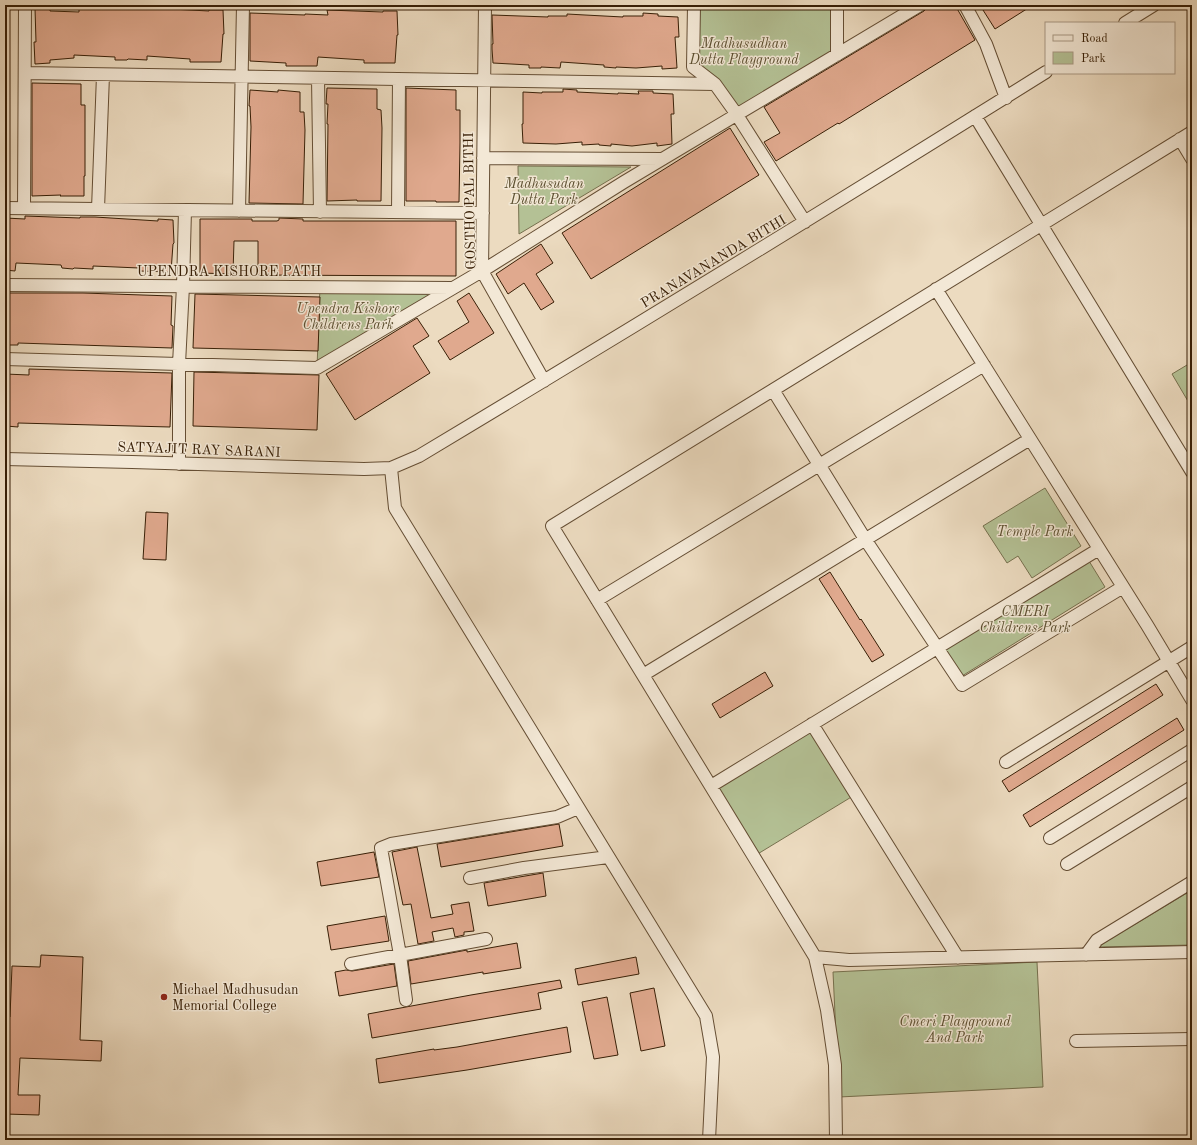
<svg xmlns="http://www.w3.org/2000/svg" width="1197" height="1145" font-family="'Old Standard TT',serif">
  <style>
    .green { fill: #b4c195; stroke: #76704e }
    .building { fill: #e0a98e; stroke: #381f06 }
    .lines { fill: none; stroke-linecap: round; stroke-linejoin: round }
    .street-casing { stroke: #654e34; stroke-width: 14 }
    .street { stroke: #f3e8d6; stroke-width: 12 }
    .poi-dot { fill: #8f2418; stroke: #f3e8d6; stroke-width: 1.5 }
    .labels { text-anchor: middle; stroke-width: 3; stroke-linejoin: round; paint-order: stroke }
    .park-label { font-size: 14px; font-style: italic; fill: #5d5031; stroke: #f3e8d6 }
    .street-label { font-size: 14px; fill: #381f06; stroke: #f3e8d6 }
    .poi-label { font-size: 14px; fill: #381f06; stroke: #f3e8d6; text-anchor: start }
  </style>
  <rect width="100%" height="100%" fill="#ecdbc0"/>
  <filter id="stains"><feTurbulence type="fractalNoise" baseFrequency=".005" numOctaves="4"/><feColorMatrix values="0 0 0 0 .2 0 0 0 0 .09 0 0 0 0 .02 0 0 0 .5 -.17"/></filter>
  <radialGradient id="worn" r=".72"><stop offset=".6" stop-color="#630" stop-opacity="0"/><stop offset="1" stop-color="#630" stop-opacity=".3"/></radialGradient>
  <path class="green" d="M696 5H834V52L735 112 693 63Z
    M518 166 631 167 519 234Z
    M320 287 442 291 317 368Z
    M1192 362V408L1172 374Z
    M1045 488 1081 546 1032 578 1018 556 1007 563 983 526Z
    M1089 561 1105 587 962 676 945 650Z
    M812 724 853 796 756 855 711 786Z
    M1192 890V945L1097 947Z
    M1037 962 1043 1087 839 1097 833 972Z"/>
  <path class="building" d="M927 5H955L975 40 839 124 838 123 776 161 764 142 780 133 764 107 924 11 927 8Z
    M991 5H1033L995 29 983 10Z
    M79 6 134 9V8L171 9 209 11V10H223L224 34H223L221 62H190V59L147 56V60L128 59 127 60H115V57L74 55V58L50 60V63L35 64 34 42H36L35 8H50V11L79 12Z
    M327 10 383 12V11H397L398 35H397L395 63H364V60L318 57 317 66H286V63L250 61V13L305 15V14L328 15Z
    M643 13 658 14V16L678 17 679 37H675L677 68 662 69V66L636 68 616 67V68L604 67V65L561 62 560 68 541 67V68H529V65L493 63 492 49V44H493L492 15 548 17V16H567V14L585 15 623 17V16H643Z
    M32 83 81 84V105H85V176H84V196H60L61 195 32 196Z
    M327 88 377 89V109L381 110 382 128 381 201H357V200L327 201 328 124H327L328 104H326Z
    M406 88 456 90V110H460V143L459 202H436V201H406Z
    M563 89 577 90V92L618 94V93L639 94 638 91H653V93L673 94 674 114H671L672 144 657 146V143L632 146 611 144V146L599 145V144L582 145V142L556 144 523 143 522 124H523V92L542 93V92H563Z
    M250 90 278 92V90L300 92V112H304L305 130 303 204 249 203 251 127 250 106H249Z
    M730 128 759 175 591 279 562 233Z
    M25 216 80 218V217H95L158 221V219L173 220 174 243 173 244 171 272 140 271 139 268 93 266V269L74 268 73 269 62 268 61 265 16 263 15 271 5 270V218L25 219Z
    M279 218 303 219V221H456V276L258 275V241H234L233 274 200 273V219H252V221H277L279 220Z
    M541 244 553 263 536 274 554 302 541 310 524 283 508 294 496 274Z
    M5 293H83L172 296 171 325 173 326 172 348 18 343V345H6Z
    M469 293 494 333 450 360 438 341 469 322 457 301Z
    M195 294 320 297 318 351 193 348Z
    M417 318 429 336 413 346 430 373 355 420 326 374Z
    M29 369 172 373 170 427 18 423V427L6 426 5 374 29 375Z
    M194 372 319 375 317 430 193 426Z
    M146 512 168 513 166 560 143 559Z
    M830 572 860 620 861 619 884 655 872 662 819 579Z
    M765 672 773 686 720 718 712 704Z
    M1156 684 1163 695 1009 792 1002 781Z
    M1177 718 1184 730 1030 827 1023 815Z
    M559 824 563 846 441 867 437 844Z
    M417 847 431 918 453 914 451 905 469 902 474 931 464 932V935L455 937 453 928 432 932 434 941 418 944 411 904 403 905 392 852Z
    M374 852 379 877 321 886 317 862Z
    M543 873 546 896 488 906 484 883Z
    M385 916 389 941 331 950 327 926Z
    M517 943 521 968 483 974V972L411 984 408 961 467 950V952Z
    M41 955 83 957 80 1040 102 1041 101 1061 20 1058 18 1095H40L39 1115 5 1114V1017H10L12 966 40 967Z
    M636 957 639 974 578 985 575 969Z
    M394 964 397 986 339 996 335 972 346 970 352 971Z
    M560 980 562 988 538 993 541 1009 372 1038 368 1014 471 995Z
    M654 988 665 1046 641 1051 630 993Z
    M607 997 618 1055 594 1059 582 1002Z
    M567 1027 571 1052 467 1070 379 1083 376 1059 434 1049V1050L457 1047Z"/>
  <g class="lines">
    <g class="street-casing">
      <path id="street" d="M485 5 482 271 544 381
        M694 5 693 67 715 84 735 112 805 222
        M965 5 986 44 1006 98
        M1125 23 1154 5
        M837 55V5
        M25 73 715 84
        M318 78 320 212
        M975 116 1192 472
        M1180 139 1192 159
        M483 158 662 159
        M5 208 483 213
        M24 208 25 5
        M98 209 103 75
        M239 211 243 5
        M398 212 399 79
        M5 285 452 288
        M936 289 1147 625 1192 700
        M5 359 317 368 482 271 624 182 920 5
        M773 390 865 539 962 685 1123 587
        M5 459 132 462 364 469 391 468 419 456C629 330 838 202 1046 72
        M179 464V364L183 286 185 210
        M391 468 395 508 706 1016 713 1057 709 1140
        M597 600 984 365
        M643 675 1030 439
        M812 724 958 958
        M1006 762 1192 647
        M711 786 1099 549
        M1050 838 1192 750
        M1067 864 1192 787
        M470 878 524 868 608 857
        M1086 955 1097 940 1192 882
        M815 957 849 960 1192 952
        M351 964 486 939
        M406 1000 400 955 381 848 391 844 557 817 578 808
        M1076 1041 1192 1039
        M836 1140 835 1065 827 1010 815 957 552 526 1192 132"/>
    </g>
    <use href="#street" class="street"/>
  </g>
  <circle class="poi-dot" cx="164" cy="997" r="4"/>
  <g class="labels">
    <g class="park-label">
      <text x="744" y="48">Madhusudhan<tspan x="744" dy="16">Dutta Playground</tspan></text>
      <text x="544" y="188">Madhusudan<tspan x="544" dy="16">Dutta Park</tspan></text>
      <text x="348" y="313">Upendra Kishore<tspan x="348" dy="16">Childrens Park</tspan></text>
      <text x="1035" y="536">Temple Park</text>
      <text x="1025" y="616">CMERI<tspan x="1025" dy="16">Childrens Park</tspan></text>
      <text x="955" y="1026">Cmeri Playground<tspan x="955" dy="16">And Park</tspan></text>
    </g>
    <g class="street-label">
      <text transform="translate(469 201) rotate(-91)" y="5">GOSTHO PAL BITHI</text>
      <text transform="translate(713 261) rotate(-31)" y="5">PRANAVANANDA BITHI</text>
      <text x="229" y="276">UPENDRA KISHORE PATH</text>
      <text transform="translate(199 449) rotate(2)" y="5">SATYAJIT RAY SARANI</text>
    </g>
    <g class="poi-label">
      <text x="172" y="994">Michael Madhusudan<tspan x="172" dy="16">Memorial College</tspan></text>
    </g>
  </g>
  <rect width="1197" height="1145" fill="none" stroke="#ecdbc0" stroke-width="20"/>
  <rect x="6" y="6" width="1185" height="1133" fill="none" stroke="#381f06" stroke-width="2"/>
  <rect x="10" y="10" width="1177" height="1125" fill="none" stroke="#381f06"/>
  <rect x="1045" y="22" width="130" height="52" fill="#f3e8d6" stroke="#a89883"/>
  <rect x="1053" y="35" width="20" height="6" fill="#f3e8d6" stroke="#a89883"/>
  <text x="1081" y="42" font-size="12" fill="#381f06">Road</text>
  <rect x="1053" y="52" width="20" height="12" fill="#b4c195" stroke="#a89883"/>
  <text x="1081" y="62" font-size="12" fill="#381f06">Park</text>
  <rect width="100%" height="100%" filter="url(#stains)"/>
  <rect width="100%" height="100%" fill="url(#worn)"/>
</svg>
